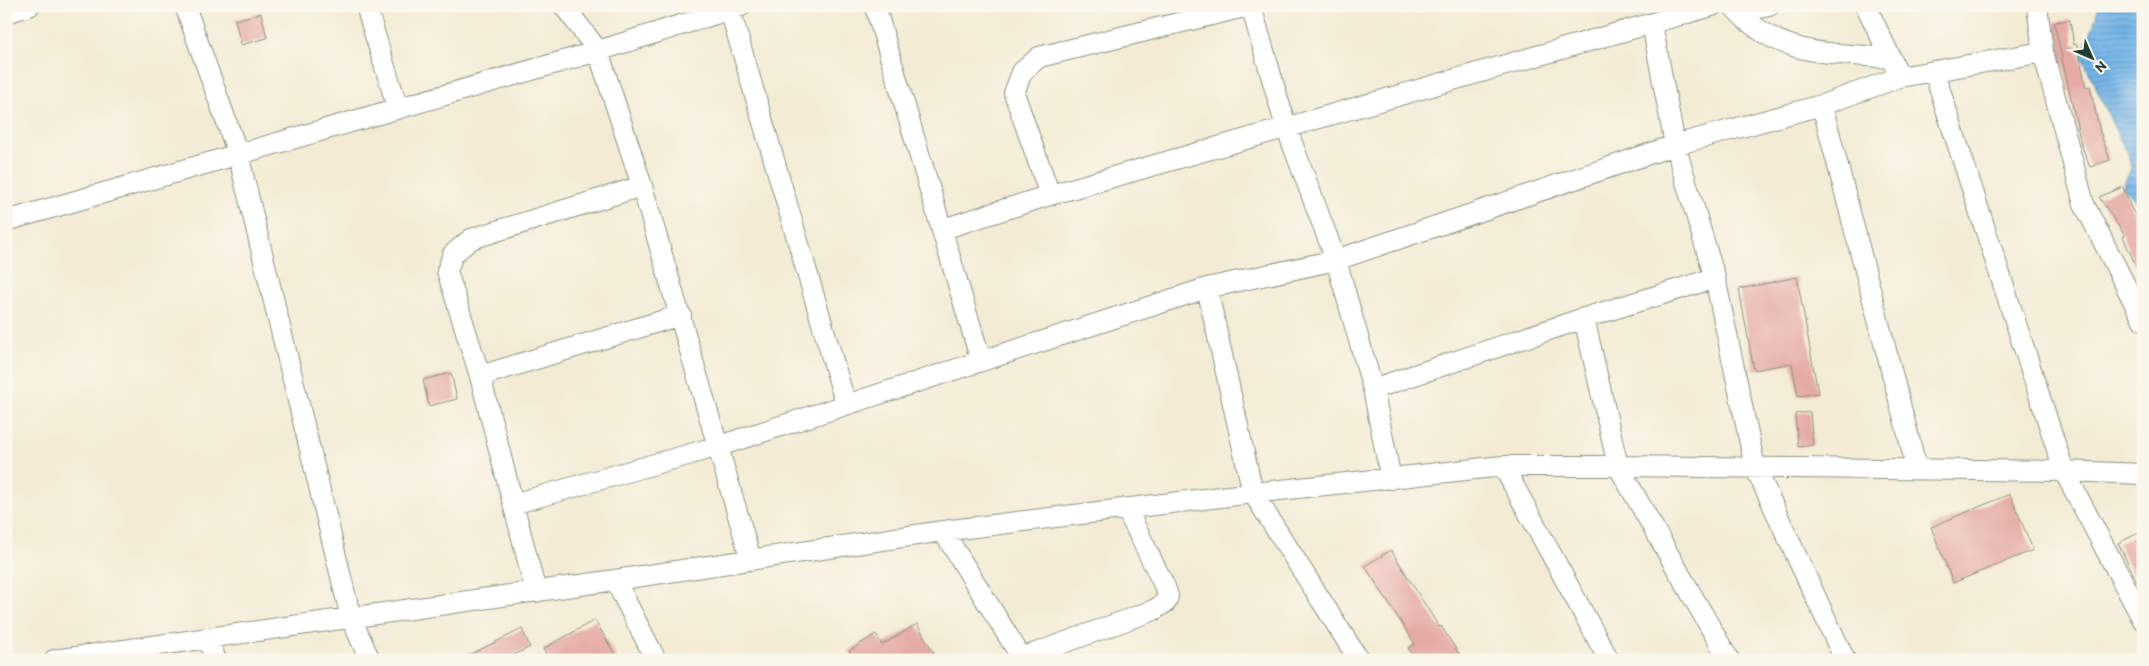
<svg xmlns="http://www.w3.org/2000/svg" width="2149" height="666" font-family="Itim,sans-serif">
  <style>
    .water { fill: url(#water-rules); stroke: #4a7a8f }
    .building { fill: #e5aaa5 }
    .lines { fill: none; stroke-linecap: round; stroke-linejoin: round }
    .minor-casing { stroke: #899484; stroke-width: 22 }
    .minor { stroke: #fff; stroke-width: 20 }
  </style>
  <defs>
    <pattern id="water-rules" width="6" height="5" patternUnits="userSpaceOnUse" patternTransform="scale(1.25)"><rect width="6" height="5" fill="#75b6ea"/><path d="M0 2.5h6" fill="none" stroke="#5f95be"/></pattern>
  </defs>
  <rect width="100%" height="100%" fill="#fbf7ec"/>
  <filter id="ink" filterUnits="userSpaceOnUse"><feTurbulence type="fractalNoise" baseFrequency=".02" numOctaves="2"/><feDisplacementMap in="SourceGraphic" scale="10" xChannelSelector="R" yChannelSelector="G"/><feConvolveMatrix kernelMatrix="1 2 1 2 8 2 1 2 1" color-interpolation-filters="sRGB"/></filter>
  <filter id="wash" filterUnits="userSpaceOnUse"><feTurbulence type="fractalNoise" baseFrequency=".0096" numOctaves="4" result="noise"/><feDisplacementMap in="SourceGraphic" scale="20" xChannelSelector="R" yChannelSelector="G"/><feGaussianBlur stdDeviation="1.12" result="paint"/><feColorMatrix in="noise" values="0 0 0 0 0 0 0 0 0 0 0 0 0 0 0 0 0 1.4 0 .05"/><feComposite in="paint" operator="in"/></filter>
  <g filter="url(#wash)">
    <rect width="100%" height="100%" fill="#f3ebd4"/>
    <path class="water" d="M2099 6H2143V208L2123 187 2131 168 2128 153 2119 138 2081 55 2093 27Z"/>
    <g id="blocks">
      <path class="building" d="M261 13 267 38 241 45 235 20Z
        M2070 20 2074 45 2077 44 2086 87 2090 86 2100 132 2110 160 2090 167 2081 144 2054 22Z
        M2123 187 2131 208 2140 222 2137 224 2143 235V282L2123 237 2125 236 2099 197Z
        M1797 277 1818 393 1798 396 1792 363 1754 370 1739 289Z
        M451 373 457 399 429 406 423 380Z
        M1810 412 1813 445 1798 447 1795 414Z
        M2010 494 2033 550 1953 583 1931 527Z
        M2143 531V594L2118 543Z
        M1391 550 1439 627 1441 626 1463 660H1416L1408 648 1415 644 1365 566Z
        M595 620 618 660H549L543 649Z
        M917 624 938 660H855L849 651 876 634 882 645Z
        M522 629 530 647 503 660H459Z"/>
    </g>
  </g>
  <g filter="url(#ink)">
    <use href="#blocks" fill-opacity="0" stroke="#899484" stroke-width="1"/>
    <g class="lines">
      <g class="minor-casing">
        <path id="minor" d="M185 6 238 154 351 618 370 660
          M366 6 398 109
          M741 6 598 51 642 186 751 560
          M875 6 981 361
          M1251 6 1286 127 1336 260 1373 389 1391 479
          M1733 6C1777 58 1829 52 1891 58
          M1866 6 1900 77 1822 105 1917 469
          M2037 6 2043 52 2084 204 2143 320
          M730 10 846 405
          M1739 12 1769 6
          M6 13 29 6
          M1934 72 2064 471 2143 620
          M1900 77 2043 52
          M1822 105 1675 145 1715 278 1755 467 1845 660
          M1050 195 1014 93 1022 72 1039 57 1248 6
          M6 221 598 51 564 6
          M943 229 1050 195 1712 6
          M1207 288 1253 493 1359 660
          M1584 318 1618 466 1729 660
          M480 376 681 315
          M1373 389 1584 318 1715 278
          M1503 466 1609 660
          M513 504 719 446 1207 288 1336 260 1675 145 1652 24
          M943 531 1023 660
          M615 580 656 660
          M536 592 480 376 447 271 453 254 471 239 642 186
          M207 638 216 660
          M1022 658 1154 610 1166 602 1168 596 1165 587 1126 508
          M54 660 615 580 943 531 1253 493 1503 466H1618L2064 471 2143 474"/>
      </g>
      <use href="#minor" class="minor"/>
    </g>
  </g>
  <rect width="2149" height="666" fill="none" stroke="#fbf7ec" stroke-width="25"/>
  <g transform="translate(2092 58) rotate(135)" stroke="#fbf7ec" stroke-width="4" paint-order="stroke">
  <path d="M0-4L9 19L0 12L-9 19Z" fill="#1f3d34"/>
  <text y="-8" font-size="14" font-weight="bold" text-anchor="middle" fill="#1f3d34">N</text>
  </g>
</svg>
